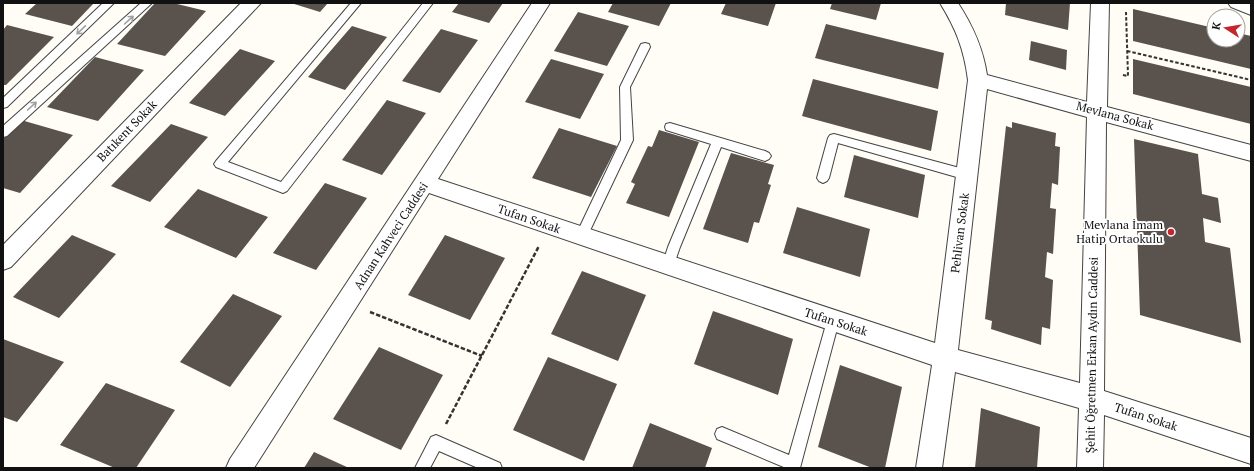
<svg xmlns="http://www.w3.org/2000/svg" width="1254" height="471" font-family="'PT Serif',serif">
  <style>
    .building { fill: #5a524d }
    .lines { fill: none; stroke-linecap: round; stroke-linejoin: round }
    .service-casing { stroke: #444; stroke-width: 2 }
    .minor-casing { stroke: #444; stroke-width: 2 }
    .tertiary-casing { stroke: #444; stroke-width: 2 }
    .path-far1 { stroke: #333; stroke-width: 2; stroke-dasharray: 3.5 2; stroke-linecap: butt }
    .path { stroke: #333; stroke-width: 2.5; stroke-dasharray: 4.5 2; stroke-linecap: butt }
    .service { fill: #fff; fill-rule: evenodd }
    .minor { fill: #fff; fill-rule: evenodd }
    .tertiary { fill: #fff; fill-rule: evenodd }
    .oneway { stroke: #a0a0a0 }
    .poi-dot { fill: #c4262e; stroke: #fff; stroke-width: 1.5 }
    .labels { text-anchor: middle; stroke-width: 4; stroke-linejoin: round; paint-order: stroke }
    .street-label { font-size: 12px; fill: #111; stroke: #fff }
    .poi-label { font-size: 12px; fill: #111; stroke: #fff; text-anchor: end }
  </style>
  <rect width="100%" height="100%" fill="#fffdf5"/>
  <path class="building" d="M37 3H94L72 26 25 14Z
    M155 3H173L206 11 165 56 117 44Z
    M291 3H328L320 12Z
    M459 3H503L489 23 452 12Z
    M613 3H671L659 26 608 12Z
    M726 3H776L768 26 721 14Z
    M832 3H881L876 20 830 9Z
    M1006 3H1070L1068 30 1005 15Z
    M1133 9 1214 28V40H1238V33L1251 36V69L1133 41Z
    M578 12 629 26 607 66 554 51Z
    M826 24 944 53 938 89 815 58Z
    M7 25 54 37 6 85H3V30Z
    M352 26 387 37 345 90 308 77Z
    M441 29 478 40 440 93 402 81Z
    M1031 41 1067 50 1066 70 1029 60Z
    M240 49 275 61 225 116 189 103Z
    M95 57 144 70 98 121 47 107Z
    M551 59 604 74 580 119 525 102Z
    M1133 59 1251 87V124L1133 94Z
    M813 79 938 111 931 151 802 116Z
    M387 100 426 113 382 175 342 160Z
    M21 120 73 135 20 193 3 188V139Z
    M1012 122 1056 133 1055 146 1060 147 1058 185 1052 183 1050 208 1056 209 1053 254 1047 252 1045 277 1053 280 1050 329 1042 327 1041 345 991 329 992 321 985 319 1006 126 1012 128Z
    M171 124 208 137 150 202 111 186Z
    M559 128 617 146 591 197 532 178Z
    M659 130 699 142 669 217 626 203 635 184 631 182 648 146 652 147Z
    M1134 139 1198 154 1202 194 1218 198 1221 223 1203 218 1205 242 1230 248 1241 343 1140 315Z
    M731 153 774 165 768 184 771 185 759 223 754 222 748 243 703 229Z
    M854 155 925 175 918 218 844 197Z
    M325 183 367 198 316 270 273 253Z
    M198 189 268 217 236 258 164 227Z
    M797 207 870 229 860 277 783 253Z
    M72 235 116 254 59 318 13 297Z
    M445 235 505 258 470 320 408 295Z
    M582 271 646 295 618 361 551 334Z
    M233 294 282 316 230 387 180 362Z
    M713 311 793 339 778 395 694 364Z
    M3 339 64 362 17 422 3 417Z
    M379 347 443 375 401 450 333 419Z
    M548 357 617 384 584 461 513 430Z
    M840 365 902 387 885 468H872L818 447Z
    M106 383 175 410 136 468H115L60 445Z
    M981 408 1040 427 1037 468H975Z
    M650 423 712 448 705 468H632Z
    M314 452 349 468H304Z"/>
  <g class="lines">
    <g class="service-casing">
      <path id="service" d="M103 3H114L7 107 3 108V98Z
        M141 3H152L7 136 3 137V126Z
        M351 3H361L228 162 281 182 423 3H433L287 191 283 193 216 167 214 164 216 161Z
        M645 43 649 44 650 47 630 87 633 140 585 241 581 242 577 241 575 237 621 140 620 87 641 44Z
        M670 123 765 151 769 153 771 156 769 159 765 161 721 147 680 247 672 270 668 271 664 270 662 266 668 247 711 144 666 130 665 127 666 124Z
        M834 134 967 170 971 172 973 175 971 178 967 180 838 143 829 178 827 181 823 183 819 181 817 178 828 138 830 135Z
        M833 315 838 317 839 321 800 468H786L717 439 715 434 717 429 722 427 789 455 827 321 828 317Z
        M436 435 500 463 502 468H478L439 451 430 468H415L431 437Z"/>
    </g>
    <g class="minor-casing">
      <path id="minor" d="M241 3H261L11 267 3 270V245Z
        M532 3H550L438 179 935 343 968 80C964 49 956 29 940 3H958C973 26 983 48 987 75L1087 102 1091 3H1109L1107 107 1251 145V161L1106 122 1104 391 1251 438V464L1104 415 1103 468H1077L1079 408 955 372 942 468H916L932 365 429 193 254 468H226L230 459ZM987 89 1087 117 1080 383 958 350Z"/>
    </g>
    <g class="tertiary-casing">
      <path id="tertiary" d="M1228 3H1251V15L1231 7Z"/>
    </g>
    <path class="path-far1" d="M1127 51 1251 80
      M1123 75 1128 76 1126 12"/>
    <path class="path" d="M370 312 482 356
      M446 424 539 246"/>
    <use href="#service" class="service"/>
    <use href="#minor" class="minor"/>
    <use href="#tertiary" class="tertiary"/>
  </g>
  <defs><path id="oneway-shaft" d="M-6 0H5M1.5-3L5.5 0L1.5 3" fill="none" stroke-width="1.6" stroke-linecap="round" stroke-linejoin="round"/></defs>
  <g class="oneway">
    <use href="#oneway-shaft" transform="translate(129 20) rotate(-42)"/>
    <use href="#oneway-shaft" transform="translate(81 30) rotate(136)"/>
    <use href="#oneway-shaft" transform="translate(32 106) rotate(-42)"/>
  </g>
  <circle class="poi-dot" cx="1171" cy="232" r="4"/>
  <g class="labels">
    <g class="street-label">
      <text transform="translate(1115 116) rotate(15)" y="4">Mevlana Sokak</text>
      <text transform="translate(127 131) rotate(-46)" y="4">Batıkent Sokak</text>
      <text transform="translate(529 219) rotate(19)" y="4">Tufan Sokak</text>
      <text transform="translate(960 233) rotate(-83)" y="4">Pehlivan Sokak</text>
      <text transform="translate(391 236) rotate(-57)" y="4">Adnan Kahveci Caddesi</text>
      <text transform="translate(836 322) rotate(18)" y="4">Tufan Sokak</text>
      <text transform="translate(1092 355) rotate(-89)" y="4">Şehit Öğretmen Erkan Aydın Caddesi</text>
      <text transform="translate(1146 417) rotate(18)" y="4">Tufan Sokak</text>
    </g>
    <g class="poi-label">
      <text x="1163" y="229">Mevlana İmam<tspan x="1163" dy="14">Hatip Ortaokulu</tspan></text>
    </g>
  </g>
  <rect width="1254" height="471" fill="none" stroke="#111111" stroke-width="8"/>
  <g transform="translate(1226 28) rotate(282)"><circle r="19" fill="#ffffff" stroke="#a0a0a0"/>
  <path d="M0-3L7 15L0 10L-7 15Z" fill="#c4262e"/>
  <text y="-6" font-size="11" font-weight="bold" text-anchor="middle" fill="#111111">K</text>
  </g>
</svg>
